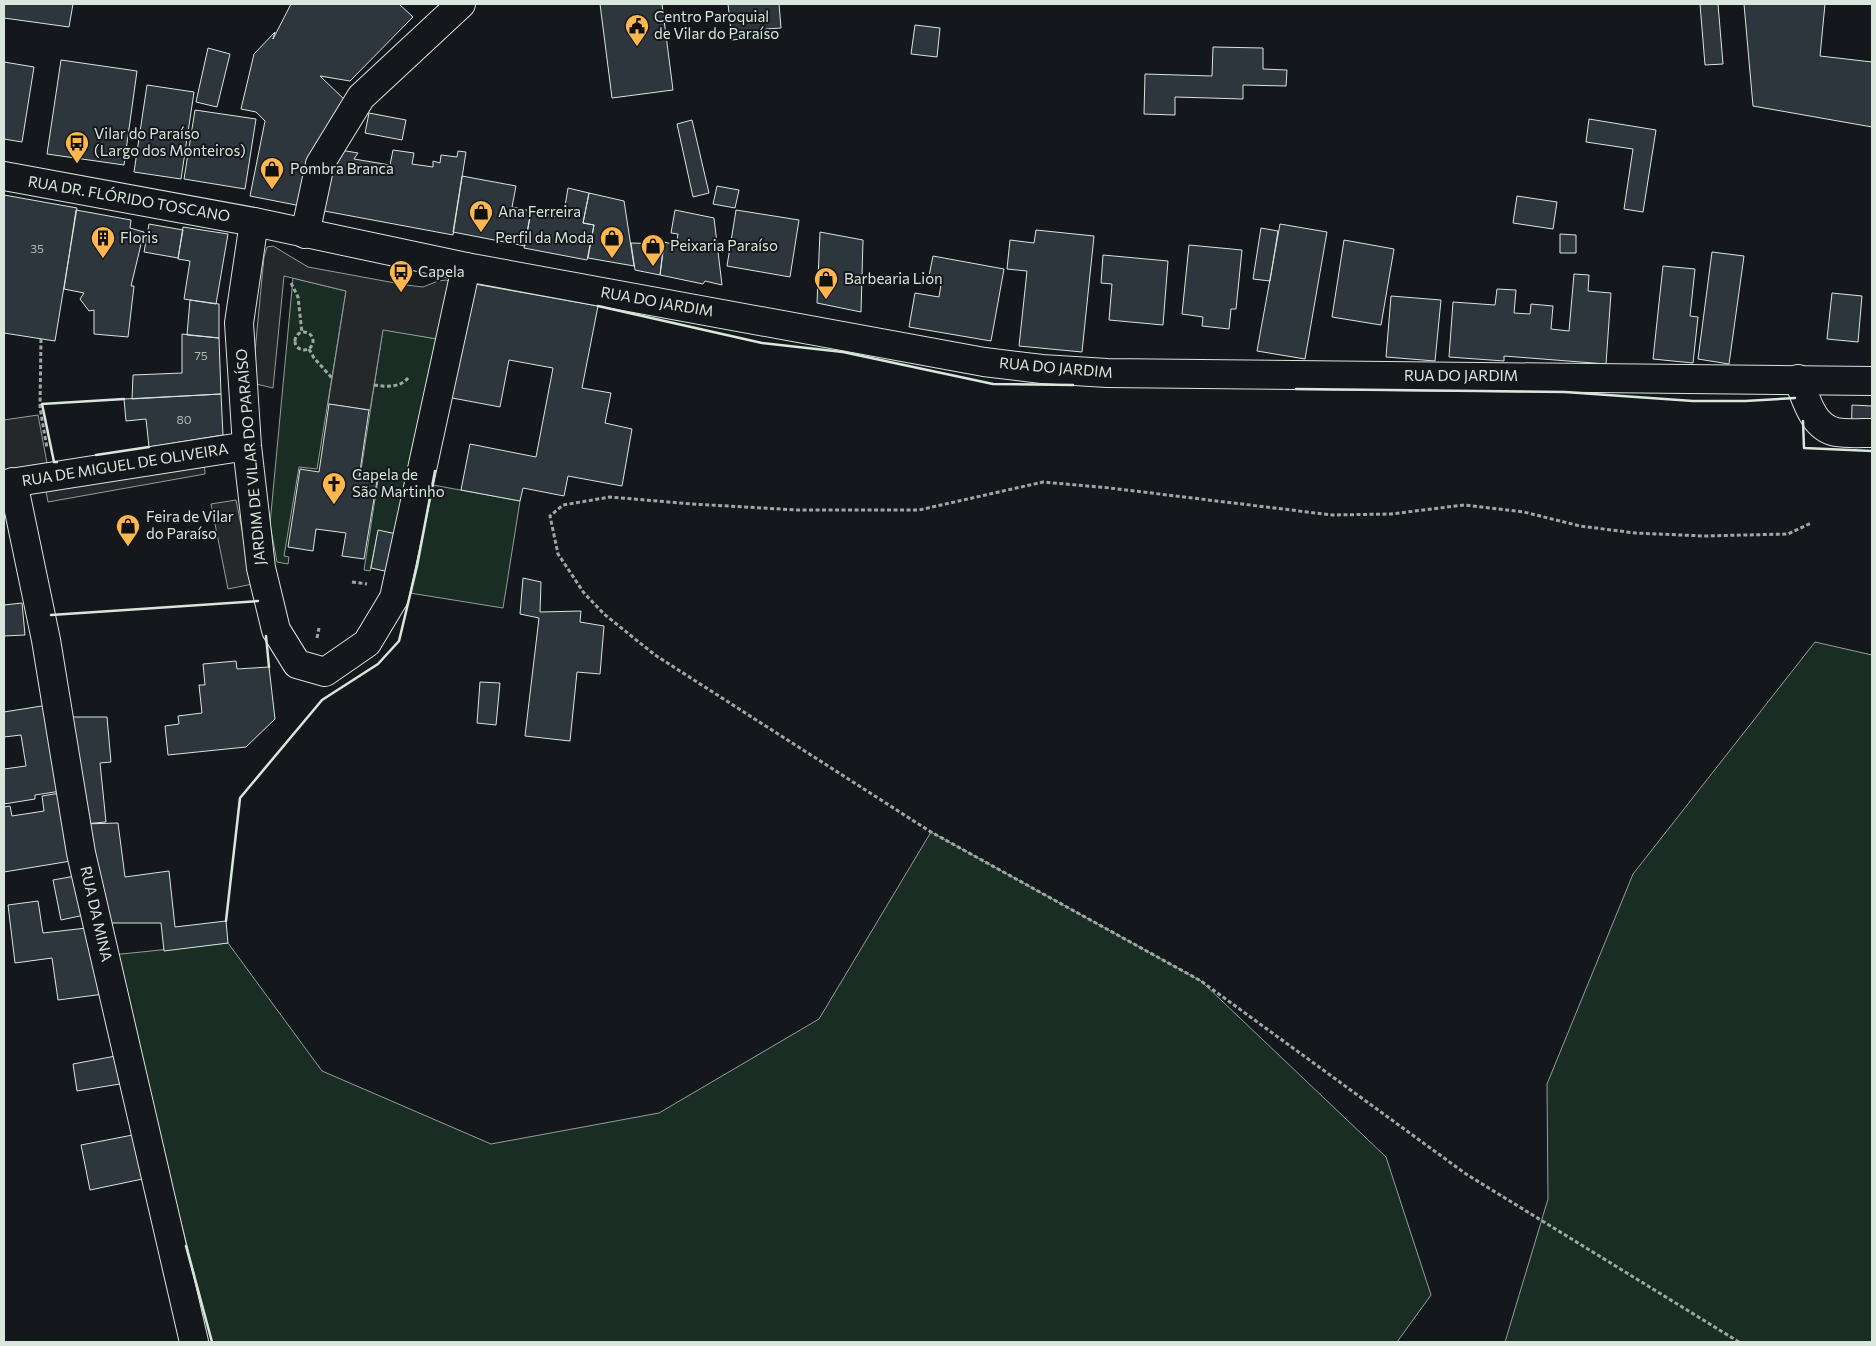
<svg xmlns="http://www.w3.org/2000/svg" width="1876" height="1346" font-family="Commissioner,sans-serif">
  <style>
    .green { fill: #1a2d24; stroke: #939e99 }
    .parking { fill: #24282b; stroke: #939e99 }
    .building { fill: #2c363c; stroke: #d8e6dc }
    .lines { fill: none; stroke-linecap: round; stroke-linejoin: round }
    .minor-casing { stroke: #d8e6dc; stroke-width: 30 }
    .major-casing { stroke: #d8e6dc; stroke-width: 30 }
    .path { stroke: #9da8a2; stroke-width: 3; stroke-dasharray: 4 2.5; stroke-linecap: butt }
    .minor { stroke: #14181c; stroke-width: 28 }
    .major { stroke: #14181c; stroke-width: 28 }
    .wall { stroke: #d8e6dc; stroke-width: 2.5 }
    .labels { text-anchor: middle; stroke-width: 4; stroke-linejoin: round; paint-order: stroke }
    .number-label { font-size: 12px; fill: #adbab4 }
    .poi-label { font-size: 15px; fill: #d8e6dc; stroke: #14181c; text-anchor: start }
    .street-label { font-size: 15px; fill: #d8e6dc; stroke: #14181c }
  </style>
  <rect width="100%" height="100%" fill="#14181c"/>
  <path class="green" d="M293 278 346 291 317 469 299 467 284 556 289 557 288 564 277 562 270 524Z
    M383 329 442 340 401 535 378 531 370 571 364 570 378 480 360 477Z
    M433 485 520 501 503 608 410 593 417 566Z
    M1815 642 1872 655V1342H1505L1548 1199 1547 1084 1633 874Z
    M931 832 1201 981 1386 1157 1431 1295 1397 1342H212L112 955 228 943 322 1071 491 1144 659 1113 819 1019Z"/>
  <path class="parking" d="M273 246 308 267 406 285 423 287 438 281 446 280 451 282 443 340 383 330 370 410 328 404 346 291 284 276 273 388 252 383 264 257 267 247Z
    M38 415 47 463 4 470V420Z
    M204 459 205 474 48 502 45 486Z
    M236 500 253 584 228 589 211 504Z"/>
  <path class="building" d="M4 4H73L69 27 4 18Z
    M291 4H399L413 17 350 81 320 76 349 104 306 207 250 196 265 121 256 112 241 109 254 54 275 32 273 39Z
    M600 4H662L673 90 612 98Z
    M728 4H779L781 28 766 29 767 36 732 40Z
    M1700 4H1718L1723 64 1705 65Z
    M1744 4H1825L1820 56 1872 62V127L1753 106Z
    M915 25 940 28 937 57 911 54Z
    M1213 47 1263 48V69L1287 70 1286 86 1243 85V99L1175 97V115L1144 114 1145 74 1212 76Z
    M208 48 230 54 217 107 196 102Z
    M61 60 137 71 124 165 47 154Z
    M4 62 34 67 22 142 4 139Z
    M147 85 194 92 181 179 134 172Z
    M195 110 256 119 245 189 184 179Z
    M369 113 406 120 402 140 365 133Z
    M1589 119 1656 130 1643 212 1624 209 1633 149 1586 142Z
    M692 120 709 193 693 197 677 124Z
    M340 150 358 153 354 159 390 165 393 150 414 153 412 164 433 167V161L440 163 441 155 457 157 458 151 466 152 453 235 319 210 325 175Z
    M462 176 516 186 512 207 531 211 525 246 453 232Z
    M717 186 739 190 735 208 713 204Z
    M568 188 589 193 583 223 594 225 587 260 524 248 531 211 563 218Z
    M589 193 624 201 634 266 588 258 594 225 583 223Z
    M4 195 77 208 55 341 4 333Z
    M1517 196 1557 202 1553 229 1513 223Z
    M76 210 131 220 130 228 144 232 131 286H134L128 337 94 334V310L89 311 80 299 84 293 64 289Z
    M675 210 714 218 722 285 705 281 703 284 660 275 664 242 676 245 678 234 671 233Z
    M736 210 799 220 790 277 727 266Z
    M149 224 183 230 178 258 144 252Z
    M1280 224 1327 232 1305 359 1257 351Z
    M183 227 228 234 216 304 184 299 190 261 178 259Z
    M1261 228 1278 231 1270 281 1253 279Z
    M1036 230 1094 236 1082 352 1019 346 1027 271 1007 269 1010 240 1034 243Z
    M820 232 863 240 861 312 817 303Z
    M1560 234 1576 235V253H1560Z
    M1344 240 1394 249 1381 325 1332 317Z
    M631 243 664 244 660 275 635 270Z
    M1189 245 1242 250 1236 309H1231L1229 329 1202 326 1203 317 1182 314Z
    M1712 252 1744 256 1729 364 1698 359Z
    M1103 255 1168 261 1163 325 1109 320 1112 284 1101 283Z
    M933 256 1004 269 991 341 909 327 915 293 939 297 942 278 929 276Z
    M1663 266 1695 269 1690 316 1698 317 1693 363 1653 359Z
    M1574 274 1589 275 1588 291 1611 293 1606 364 1504 356V361L1449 357 1453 302 1495 305 1497 289 1516 290 1514 313 1530 314 1531 304 1553 306 1551 329 1569 331Z
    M469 283 598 306 582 388 611 393 605 423 632 429 622 486 568 476 564 496 523 488 520 501 461 490 470 444 536 457 553 368 509 360 500 407 447 397Z
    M1832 293 1862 296 1858 342 1827 339Z
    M1391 296 1441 300 1435 361 1386 357Z
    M190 300 219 304V338L187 335Z
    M182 334 219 338 221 394 132 399 133 375 182 373Z
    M221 394 223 435 149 447 146 419 126 421 124 399Z
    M329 404 369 410 359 478 377 481 364 559 342 556 346 533 316 529 313 551 288 547 300 469 319 472Z
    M1852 405 1872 406V447H1851Z
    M378 530 401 535 394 573 371 568Z
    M523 578 541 582 540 612 581 611 580 622 604 626 600 674 577 672 570 741 525 736 539 618 520 614Z
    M22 603 25 635 4 636V605Z
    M236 661 237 669 269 667 275 719 246 747 168 755 165 726 179 724 178 716 202 713 199 685H205L203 664Z
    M480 682 500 683 496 725 477 723Z
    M48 705 61 791 35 795V799L4 804V769L26 766 21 735 4 737V712Z
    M68 717H107L111 762 100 763 106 822 83 824Z
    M66 792 77 860 4 872V807L10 806 12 816 44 811 42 796Z
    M118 823 125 877 169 871 175 927 226 921 228 943 164 951 161 923H103L83 824Z
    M81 875 89 914 61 920 53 880Z
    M38 901 43 933 95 927 104 994 58 1000 52 958 15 963 8 905Z
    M121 1055 126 1083 77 1091 73 1064Z
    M143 1133 152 1177 90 1190 81 1145Z"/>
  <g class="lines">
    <g class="minor-casing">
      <path id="minor" d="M254 222 239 323 247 446 261 568 276 630 297 664 325 672 367 643 394 598 466 267
        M305 234 320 164 361 97 461 4
        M1798 379C1806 398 1812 427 1836 432 1848 434 1861 433 1872 433
        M13 482 46 640 81 853 194 1342
        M4 484 247 446"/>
    </g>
    <g class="major-casing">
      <path id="major" d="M4 176 254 222 466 267 984 362 1042 369 1107 373 1872 381"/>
    </g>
    <path class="path" d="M291 283 298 297 302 333
      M295 341a9 9 0 1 1 18 0a9 9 0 1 1-18 0Z
      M41 339 40 408 47 448
      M309 349 314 358 332 378
      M374 385C387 387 400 388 409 377
      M352 582 367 584
      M317 638 319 628
      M1739 1342 1466 1174 1201 981 931 832 655 655 604 614 584 593 558 554 550 516 563 505 610 497 692 504 797 510H919L1043 482 1110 488 1332 515 1391 514 1464 505 1524 512 1580 526 1635 533 1704 536 1788 534 1811 523"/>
    <use href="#minor" class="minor"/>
    <use href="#major" class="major"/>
    <path class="wall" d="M598 306 762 343 843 352 993 384 1073 385
      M1296 389 1565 392 1693 401H1745L1795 398
      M1803 421 1804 448 1872 451
      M96 455 149 447
      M57 462H54L42 404 124 399
      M51 615 258 601
      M266 636 269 667
      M226 921 240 798 322 700 378 664 399 641 417 566 435 471
      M186 1246 212 1342"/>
  </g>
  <defs>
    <g id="civic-pin" transform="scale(1.25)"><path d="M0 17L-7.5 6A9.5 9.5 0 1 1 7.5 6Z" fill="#ffb74d" stroke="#14181c"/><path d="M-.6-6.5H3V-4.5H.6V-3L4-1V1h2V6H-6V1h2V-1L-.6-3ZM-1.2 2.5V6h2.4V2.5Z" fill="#111"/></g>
    <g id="bus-pin" transform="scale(1.25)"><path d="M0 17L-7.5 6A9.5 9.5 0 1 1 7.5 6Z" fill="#ffb74d" stroke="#14181c"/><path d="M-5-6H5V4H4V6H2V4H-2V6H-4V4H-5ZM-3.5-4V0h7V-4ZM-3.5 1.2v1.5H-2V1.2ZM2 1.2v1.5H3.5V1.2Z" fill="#111"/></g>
    <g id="shop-pin" transform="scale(1.25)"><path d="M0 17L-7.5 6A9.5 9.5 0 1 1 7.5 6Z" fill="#ffb74d" stroke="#14181c"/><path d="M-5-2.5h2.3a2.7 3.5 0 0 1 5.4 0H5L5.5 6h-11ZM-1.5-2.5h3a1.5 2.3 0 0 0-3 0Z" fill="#111"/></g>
    <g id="building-pin" transform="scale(1.25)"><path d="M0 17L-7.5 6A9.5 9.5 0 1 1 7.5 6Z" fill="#ffb74d" stroke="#14181c"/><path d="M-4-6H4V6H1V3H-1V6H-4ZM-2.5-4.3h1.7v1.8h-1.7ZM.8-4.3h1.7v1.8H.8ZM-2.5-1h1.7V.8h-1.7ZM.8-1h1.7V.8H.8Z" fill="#111"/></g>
    <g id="church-pin" transform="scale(1.25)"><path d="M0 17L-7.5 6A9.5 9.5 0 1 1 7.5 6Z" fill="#ffb74d" stroke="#14181c"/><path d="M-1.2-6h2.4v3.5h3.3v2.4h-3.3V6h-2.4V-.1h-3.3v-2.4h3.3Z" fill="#111"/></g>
  </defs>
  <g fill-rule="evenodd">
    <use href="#civic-pin" x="637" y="26"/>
    <use href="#bus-pin" x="77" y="143"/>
    <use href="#shop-pin" x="272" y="169"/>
    <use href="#shop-pin" x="481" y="212"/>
    <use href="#building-pin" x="103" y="238"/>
    <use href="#shop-pin" x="612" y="238"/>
    <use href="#shop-pin" x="653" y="246"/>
    <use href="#bus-pin" x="401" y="272"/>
    <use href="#shop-pin" x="826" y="279"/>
    <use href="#church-pin" x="334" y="484"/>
    <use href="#shop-pin" x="128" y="526"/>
  </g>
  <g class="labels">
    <g class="number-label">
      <text x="37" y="253">35</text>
      <text x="201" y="360">75</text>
      <text x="184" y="424">80</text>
    </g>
    <g class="poi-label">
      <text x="654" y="22">Centro Paroquial<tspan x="654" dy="17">de Vilar do Paraíso</tspan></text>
      <text x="94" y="139">Vilar do Paraíso<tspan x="94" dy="17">(Largo dos Monteiros)</tspan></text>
      <text x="290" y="174">Pombra Branca</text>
      <text x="498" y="217">Ana Ferreira</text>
      <text x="120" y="243">Floris</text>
      <text x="594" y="243" text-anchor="end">Perfil da Moda</text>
      <text x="670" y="251">Peixaria Paraíso</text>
      <text x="418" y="277">Capela</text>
      <text x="844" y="284">Barbearia Lion</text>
      <text x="352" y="480">Capela de<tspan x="352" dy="17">São Martinho</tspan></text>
      <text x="146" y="522">Feira de Vilar<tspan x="146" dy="17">do Paraíso</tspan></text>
    </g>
    <g class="street-label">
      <text transform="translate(129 199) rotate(10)" y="5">RUA DR. FLÓRIDO TOSCANO</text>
      <text transform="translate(657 302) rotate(10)" y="5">RUA DO JARDIM</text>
      <text transform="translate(1056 368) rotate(5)" y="5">RUA DO JARDIM</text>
      <text x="1461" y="381">RUA DO JARDIM</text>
      <text transform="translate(251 457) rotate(-95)" y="5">JARDIM DE VILAR DO PARAÍSO</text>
      <text transform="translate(125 465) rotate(-9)" y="5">RUA DE MIGUEL DE OLIVEIRA</text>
      <text transform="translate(96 914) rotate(77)" y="5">RUA DA MINA</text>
    </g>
  </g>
  <rect width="1876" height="1346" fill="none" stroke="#d8e6dc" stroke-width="10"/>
</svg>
